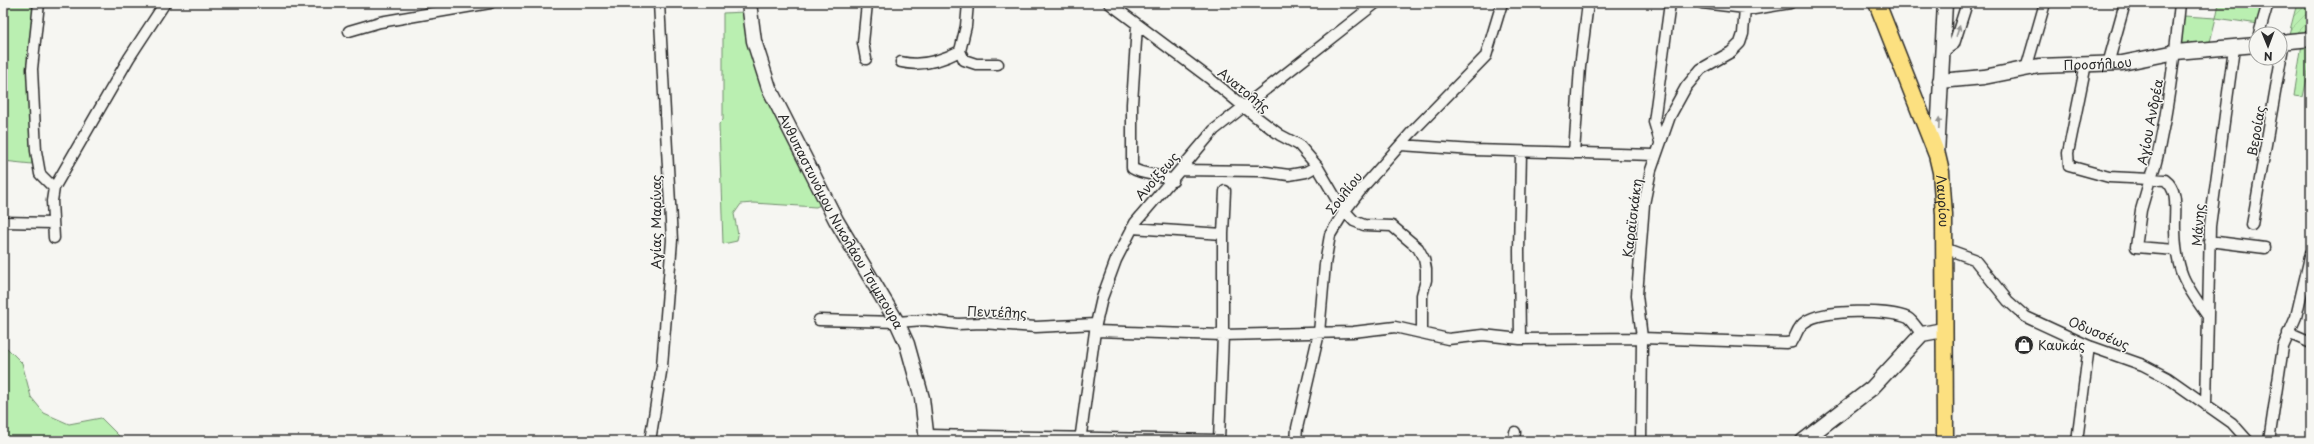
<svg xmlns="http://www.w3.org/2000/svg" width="2314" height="444" font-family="'Playpen Sans',sans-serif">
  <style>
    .grass { fill: #baefb1; stroke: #728d6e }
    .garden { fill: url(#garden-furrows); stroke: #728d6e }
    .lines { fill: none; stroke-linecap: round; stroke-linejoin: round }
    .street-casing { stroke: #2b2b2b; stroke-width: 13 }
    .secondary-casing { stroke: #2b2b2b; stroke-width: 17 }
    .primary-casing { stroke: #2b2b2b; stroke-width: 19 }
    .street { stroke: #f6f6f2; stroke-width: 10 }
    .secondary { stroke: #f6f6f2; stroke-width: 14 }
    .primary { stroke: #fce080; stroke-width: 16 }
    .oneway { fill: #90908e }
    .labels { text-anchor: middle; stroke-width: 3; stroke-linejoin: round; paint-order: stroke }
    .street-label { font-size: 13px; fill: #2b2b2b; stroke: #f6f6f2 }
    .poi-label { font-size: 13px; fill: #2b2b2b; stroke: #f6f6f2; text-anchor: start }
  </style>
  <defs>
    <pattern id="garden-furrows" width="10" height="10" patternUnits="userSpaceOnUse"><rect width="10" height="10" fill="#baefb1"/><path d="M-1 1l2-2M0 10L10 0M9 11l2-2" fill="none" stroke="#a0cd98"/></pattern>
  </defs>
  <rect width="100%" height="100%" fill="#f6f6f2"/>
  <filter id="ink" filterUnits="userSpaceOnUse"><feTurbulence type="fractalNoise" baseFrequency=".025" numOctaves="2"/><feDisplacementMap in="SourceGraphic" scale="8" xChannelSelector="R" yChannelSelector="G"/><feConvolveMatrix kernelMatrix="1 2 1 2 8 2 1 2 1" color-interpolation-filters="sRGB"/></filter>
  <g filter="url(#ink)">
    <path class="grass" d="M3 3H36C26 57 29 109 32 164L3 161Z
      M2219 3H2265L2259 24 2216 18 2209 46H2181L2184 16 2216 18Z
      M745 12 824 203 816 207 753 203 741 204 734 214 738 235 737 241 723 244 719 124 723 120V13Z
      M2311 25V60L2303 97 2294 96 2303 37 2308 36Z
      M3 347 7 348 22 363 31 397 44 413 69 424 101 418 124 441H3Z"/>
    <path class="garden" d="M2297 3H2311V25L2308 37 2288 38Z"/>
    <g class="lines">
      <g class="street-casing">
        <path id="street" d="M39 3 32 69 36 151 40 174 54 188
          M1109 3 1209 78 1255 116 1280 135 1299 145 1317 166 1341 207 1354 221 1364 225 1392 226 1418 248 1424 259 1426 269V280L1422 295V332
          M1702 3 1754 9 1790 3
          M2180 3C2176 45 2171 87 2163 129 2159 146 2158 163 2150 179L2165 180C2180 191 2174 213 2175 230 2176 271 2184 283 2207 315
          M1137 25 1132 104V168C1144 176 1160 173 1173 181
          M349 31 380 22 490 3
          M2259 34 2268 3
          M960 51 964 60 976 64H998
          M1941 53 1954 44 1967 3
          M866 59 863 43 867 3
          M901 62C922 67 941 61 960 51L966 26 968 3
          M2086 64 2068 153 2069 166 2109 177 2150 179 2141 210 2136 247 2176 250
          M2108 64 2125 3
          M2026 69 2045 3
          M1660 142 1654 122 1670 3
          M1401 145 1473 150 1655 155
          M1574 153 1580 67 1588 3
          M1181 170 1260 171 1289 175 1306 172 1317 166
          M3 222 52 223
          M2252 225 2284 41
          M1132 228 1223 234 1225 191
          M54 238 52 201 54 188 129 58 165 3
          M2209 241 2265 248
          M1944 248 1974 259 2008 301 2026 317 2089 346 2143 365 2168 378 2232 423 2248 441
          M819 320 897 322 924 320 958 324 982 323 1036 327 1096 324
          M1095 331 1223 335V234
          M2288 333 2311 343
          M1520 339 1519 251 1521 152
          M2206 405 2210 226 2234 48
          M927 435 1219 440 1223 335 1353 332 1395 327 1448 339 1483 335 1520 339 1642 338 1786 343 1792 342C1797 335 1797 327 1805 322 1822 309 1889 309 1908 318 1913 321 1918 330 1922 334
          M650 441 662 366 672 240 659 3
          M1080 441 1096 324 1102 298 1116 260 1135 223 1214 130 1376 3
          M1296 441 1297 428 1319 333 1325 264 1330 235 1344 212 1364 186 1410 134 1486 56 1502 3
          M1514 441 1515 432
          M1641 441 1642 338 1637 295 1644 204 1651 170 1670 116 1686 87 1701 69 1731 52 1740 43 1743 34 1745 8
          M2077 441 2089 346
          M2269 441 2283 347 2296 317 2311 253"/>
      </g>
      <g class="secondary-casing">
        <g id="secondary">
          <path id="s1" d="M749 3 754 41 769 88 836 220 897 322 907 344 922 398 927 441"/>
          <path d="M2280 42 2311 39"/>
          <path id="s2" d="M1940 81 1984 77 2039 66 2122 63 2176 52 2256 45"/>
          <path d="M1937 155 1945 3"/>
          <path d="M1803 441 1872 388 1922 334 1943 330"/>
        </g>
      </g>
      <g class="primary-casing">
        <g id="primary">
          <path id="s3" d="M1877 3 1937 155 1941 172 1944 215 1945 441"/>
        </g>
      </g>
      <use href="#street" class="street"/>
      <use href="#secondary" class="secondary"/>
      <use href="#primary" class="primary"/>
    </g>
    <defs><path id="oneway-solid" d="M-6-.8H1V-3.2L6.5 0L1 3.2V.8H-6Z"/></defs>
    <g class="oneway">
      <use href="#oneway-solid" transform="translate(1958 31) rotate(-72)"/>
      <use href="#oneway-solid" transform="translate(1939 123) rotate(-88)"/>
    </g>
  </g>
  <defs>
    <g id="shop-disc" transform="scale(1)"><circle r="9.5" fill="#2b2b2b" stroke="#f6f6f2"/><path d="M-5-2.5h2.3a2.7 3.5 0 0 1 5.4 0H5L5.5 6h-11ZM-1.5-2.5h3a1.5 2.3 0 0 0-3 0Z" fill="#fff"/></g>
  </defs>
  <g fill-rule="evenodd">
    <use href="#shop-disc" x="2024" y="345"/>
  </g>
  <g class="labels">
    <g class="street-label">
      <text dy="5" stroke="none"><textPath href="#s2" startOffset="159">Προσήλιου</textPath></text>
      <text transform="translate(1244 90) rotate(39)" y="5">Ανατολής</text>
      <text transform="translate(2150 122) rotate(-79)" y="5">Αγίου Ανδρέα</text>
      <text transform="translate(2256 131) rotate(-80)" y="5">Βεροίας</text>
      <text transform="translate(1157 176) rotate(-49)" y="5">Ανοίξεως</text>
      <text transform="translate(1344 193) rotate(-52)" y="5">Σουλίου</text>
      <text dy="5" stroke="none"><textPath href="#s3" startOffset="210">Λαυρίου</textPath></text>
      <text transform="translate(1632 218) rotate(-83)" y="5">Καραϊσκάκη</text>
      <text dy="5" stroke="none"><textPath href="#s1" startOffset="239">Ανθυπαστυνόμου Νικολάου Τσιμπουρα</textPath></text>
      <text transform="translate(656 222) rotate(-90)" y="5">Αγίας Μαρίνας</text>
      <text transform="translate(2198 225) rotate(-86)" y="5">Μάνης</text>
      <text transform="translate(997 312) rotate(2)" y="5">Πεντέλης</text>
      <text transform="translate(2099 333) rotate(23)" y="5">Οδυσσέως</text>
    </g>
    <g class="poi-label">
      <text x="2038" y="350">Καυκάς</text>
    </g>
  </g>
  <rect width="2314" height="444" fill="none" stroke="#f6f6f2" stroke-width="16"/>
  <rect x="8" y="8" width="2298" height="428" fill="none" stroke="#2b2b2b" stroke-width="1.5" filter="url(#ink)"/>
  <g transform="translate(2268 46) rotate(179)"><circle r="19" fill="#f6f6f2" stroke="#a5a5a2"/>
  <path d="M0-3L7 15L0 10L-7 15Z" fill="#2b2b2b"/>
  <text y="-6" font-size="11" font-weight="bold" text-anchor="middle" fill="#2b2b2b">N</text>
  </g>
</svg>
